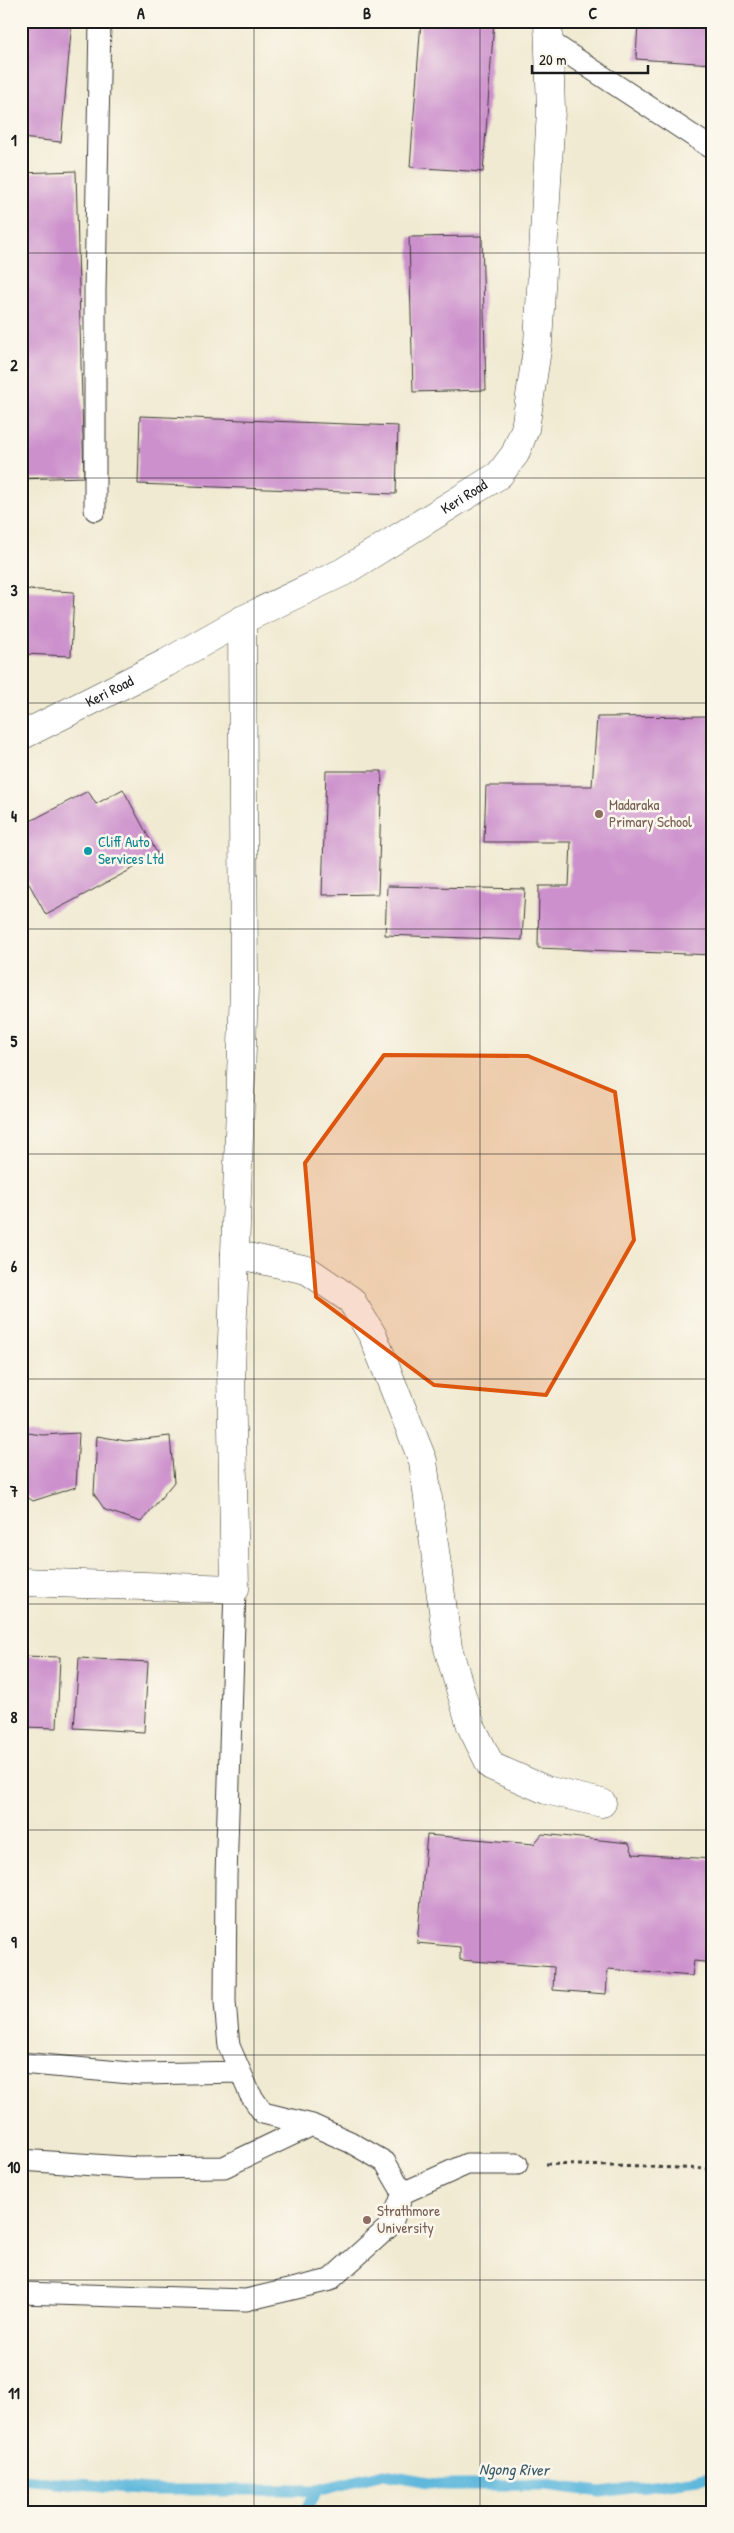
<svg xmlns="http://www.w3.org/2000/svg" width="734" height="2533" font-family="'Patrick Hand',sans-serif">
  <style>
    .lines { fill: none; stroke-linecap: round; stroke-linejoin: round }
    .stream { stroke: #5eb8dc; stroke-width: 11 }
    .building { fill: #cc90cc }
    .service-casing { stroke: #3c3b37; stroke-width: 23 }
    .minor-casing { stroke: #3c3b37; stroke-width: 29 }
    .path { stroke: #3c3b37; stroke-width: 3; stroke-dasharray: 4 4; stroke-linecap: butt }
    .service { stroke: #fff; stroke-width: 21 }
    .minor { stroke: #fff; stroke-width: 28 }
    .marked { fill: #de560d; fill-opacity: 0.2; stroke: #de560d; stroke-width: 4; stroke-linejoin: round }
    .grid { fill: none; stroke: #1c1c1c; stroke-width: 1; stroke-opacity: 0.55 }
    .education-dot { fill: #8d6e63; stroke: #fbf7ec; stroke-width: 2 }
    .culture-dot { fill: #0f9aa8; stroke: #fbf7ec; stroke-width: 2 }
    .labels { text-anchor: middle; stroke-width: 5; stroke-linejoin: round; paint-order: stroke }
    .street-label { font-size: 15px; fill: #1c1c1c; stroke: #fbf7ec }
    .education-label { font-size: 15px; fill: #785e54; stroke: #fbf7ec; text-anchor: start }
    .culture-label { font-size: 15px; fill: #0d838f; stroke: #fbf7ec; text-anchor: start }
    .water-label { font-size: 16px; font-style: italic; fill: #365a69; stroke: #fbf7ec }
    .neatline { fill: none; stroke: #1c1c1c; stroke-width: 2 }
    .grid-label { font-size: 16px; text-anchor: middle; font-weight: bold; fill: #1c1c1c }
  </style>
  <rect width="100%" height="100%" fill="#fbf7ec"/>
  <filter id="ink" filterUnits="userSpaceOnUse"><feTurbulence type="fractalNoise" baseFrequency=".02" numOctaves="2"/><feDisplacementMap in="SourceGraphic" scale="10" xChannelSelector="R" yChannelSelector="G"/><feConvolveMatrix kernelMatrix="1 2 1 2 8 2 1 2 1" color-interpolation-filters="sRGB"/></filter>
  <filter id="wash" filterUnits="userSpaceOnUse"><feTurbulence type="fractalNoise" baseFrequency=".0096" numOctaves="4" result="noise"/><feDisplacementMap in="SourceGraphic" scale="20" xChannelSelector="R" yChannelSelector="G"/><feGaussianBlur stdDeviation="1.12" result="paint"/><feColorMatrix in="noise" values="0 0 0 0 0 0 0 0 0 0 0 0 0 0 0 0 0 1.4 0 .05"/><feComposite in="paint" operator="in"/></filter>
  <g filter="url(#wash)">
    <rect width="100%" height="100%" fill="#f0ead2"/>
    <g class="lines">
      <path class="stream" d="M21 2479 150 2490H317L384 2474 445 2485H545L601 2492 713 2477
        M305 2512 317 2490"/>
    </g>
    <g id="blocks">
      <path class="building" d="M21 21H72L61 142 21 138Z
        M421 21H494L483 172 410 167Z
        M638 21H713V64L636 59Z
        M76 171 84 477 21 479V173Z
        M482 236 486 390 413 392 409 237Z
        M140 416 398 426 396 494 138 484Z
        M21 589 74 592 71 656 21 654Z
        M713 716V955L538 948 539 886H569L571 842H484L486 786H592L597 717Z
        M326 771H382L378 894 322 895Z
        M123 789 158 855 46 915 21 869V846L27 843 21 832V826L88 791 96 804Z
        M387 886 525 889 522 940 385 935Z
        M21 1432 42 1435 79 1433 76 1487 33 1501 21 1493Z
        M97 1436 126 1441 170 1436 174 1482 141 1522 105 1510 94 1494Z
        M21 1656 60 1657 57 1728 21 1727Z
        M79 1658 148 1662 144 1732 74 1728Z
        M542 1834 629 1843 633 1854 713 1859V1963L694 1961 692 1976 608 1969 606 1994 553 1990 554 1967 460 1960V1947L417 1943 427 1835 534 1844Z"/>
    </g>
  </g>
  <g filter="url(#ink)">
    <use href="#blocks" fill-opacity="0" stroke="#3c3b37" stroke-width="1"/>
    <g class="lines">
      <g class="service-casing">
        <path id="service" d="M549 41 713 149
          M95 510V291L100 21
          M235 1589 226 1877 225 2002 229 2046 250 2094 263 2113 312 2125 350 2142 385 2162 403 2193 467 2164H517
          M21 2063 141 2074 240 2072
          M21 2160 138 2168 224 2167 312 2125
          M21 2293 246 2300 330 2280 391 2225 403 2193"/>
      </g>
      <g class="minor-casing">
        <g id="minor">
          <path id="s1" d="M21 736 166 663 242 620 343 572 499 475 515 454 525 429 538 343 551 110 548 21"/>
          <path d="M235 1254 307 1270 351 1300 373 1336 423 1461 448 1648 471 1726 491 1766 546 1790 602 1803"/>
          <path d="M21 1582 235 1589 231 1371 244 987 242 620"/>
        </g>
      </g>
      <path class="path" d="M546 2164 713 2169"/>
      <use href="#service" class="service"/>
      <use href="#minor" class="minor"/>
    </g>
  </g>
  <path class="marked" d="M384 1055 528 1056 615 1092 634 1240 546 1395 434 1385 316 1297 305 1163Z"/>
  <path class="grid" d="M254 21V2512M480 21V2512M21 253H713M21 478H713M21 703H713M21 929H713M21 1154H713M21 1379H713M21 1604H713M21 1830H713M21 2055H713M21 2280H713"/>
  <g class="education-dot">
    <circle cx="599" cy="814" r="5"/>
    <circle cx="367" cy="2220" r="5"/>
  </g>
  <circle class="culture-dot" cx="88" cy="851" r="5"/>
  <g class="labels">
    <g class="street-label">
      <text dy="5" stroke="none"><textPath href="#s1" startOffset="504">Keri Road</textPath></text>
      <text dy="5" stroke="none"><textPath href="#s1" startOffset="99">Keri Road</textPath></text>
    </g>
    <g class="education-label">
      <text x="609" y="810">Madaraka<tspan x="609" dy="17">Primary School</tspan></text>
      <text x="377" y="2216">Strathmore<tspan x="377" dy="17">University</tspan></text>
    </g>
    <g class="culture-label">
      <text x="98" y="847">Cliff Auto<tspan x="98" dy="17">Services Ltd</tspan></text>
    </g>
    <g class="water-label">
      <text transform="translate(514 2469) rotate(1)" y="6">Ngong River</text>
    </g>
  </g>
  <rect width="734" height="2533" fill="none" stroke="#fbf7ec" stroke-width="55"/>
  <path d="M532 65v8h116v-8" fill="none" stroke="#1c1c1c" stroke-width="2.5"/>
  <text x="539" y="65" font-size="15" fill="#1c1c1c" stroke="#fbf7ec" stroke-width="4" paint-order="stroke">20 m</text>
  <rect x="28" y="28" width="678" height="2478" class="neatline"/>
  <g class="grid-label">
    <text x="141" y="19">A</text>
    <text x="367" y="19">B</text>
    <text x="593" y="19">C</text>
    <text x="14" y="146">1</text>
    <text x="14" y="371">2</text>
    <text x="14" y="596">3</text>
    <text x="14" y="822">4</text>
    <text x="14" y="1047">5</text>
    <text x="14" y="1272">6</text>
    <text x="14" y="1497">7</text>
    <text x="14" y="1723">8</text>
    <text x="14" y="1948">9</text>
    <text x="14" y="2173">10</text>
    <text x="14" y="2399">11</text>
  </g>
</svg>
